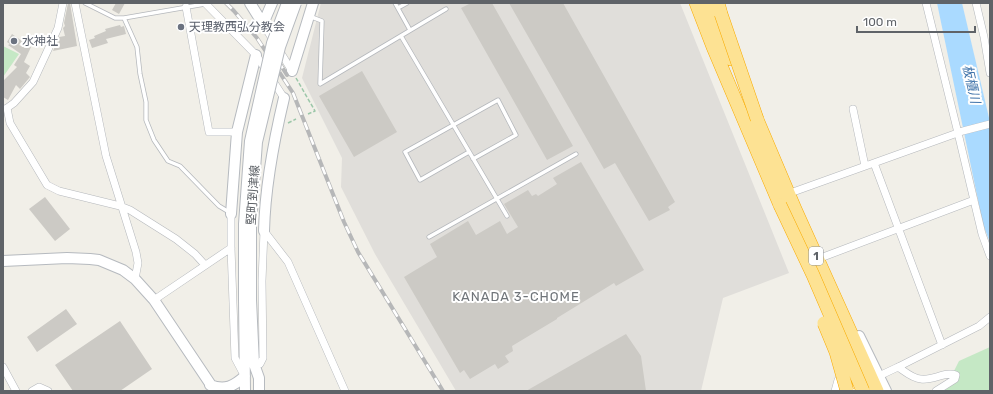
<svg xmlns="http://www.w3.org/2000/svg" width="993" height="394" font-family="Rubik,'Noto Sans JP',sans-serif">
  <style>
    .industrial { fill: #e0deda }
    .green { fill: #c5e8c5 }
    .water { fill: #aadaff }
    .building { fill: #cccac5 }
    .lines { fill: none; stroke-linecap: round; stroke-linejoin: round }
    .lane-casing { stroke: #b5b8bc; stroke-width: 5 }
    .street-casing { stroke: #b5b8bc; stroke-width: 8 }
    .secondary-casing { stroke: #b6babf; stroke-width: 12 }
    .highway-casing { stroke: #f9ab00; stroke-width: 14 }
    .path { stroke: #9cc7a9; stroke-width: 1.5; stroke-dasharray: 4 2; stroke-linecap: butt }
    .lane { stroke: #fff; stroke-width: 3.5 }
    .street { stroke: #fff; stroke-width: 7 }
    .secondary { stroke: #fff; stroke-width: 10 }
    .highway { stroke: #fde293; stroke-width: 13 }
    .rail-casing { stroke: #b6b7b8; stroke-width: 4 }
    .rail { stroke: #fff; stroke-width: 2.5; stroke-dasharray: 8; stroke-linecap: butt }
    .secondary-bridge-casing { stroke: #b6babf; stroke-width: 12; stroke-linecap: butt }
    .highway-bridge-casing { stroke: #f9ab00; stroke-width: 14; stroke-linecap: butt }
    .secondary-bridge { stroke: #fff; stroke-width: 10 }
    .highway-bridge { stroke: #fde293; stroke-width: 13 }
    .worship-dot { fill: #6b7280; stroke: #fff; stroke-width: 1.5 }
    .labels { text-anchor: middle; stroke-width: 4; stroke-linejoin: round; paint-order: stroke }
    .shield { fill: #fff; stroke: #8f9295; stroke-width: 1 }
    .shield-label { font-size: 11px; font-weight: bold; fill: #5f6368 }
    .worship-label { font-size: 12px; fill: #5b616d; stroke: #fff; text-anchor: start }
    .street-label { font-size: 12px; fill: #5f6368; stroke: #fff }
    .water-label { font-size: 13px; font-style: italic; fill: #4174aa; stroke: #fff }
    .neighbourhood-label { font-size: 13px; letter-spacing: 1px; fill: #70757a; stroke: #fff }
  </style>
  <rect width="100%" height="100%" fill="#f1efe8"/>
  <path class="industrial" d="M321 3H680L789 273 723 298 701 391H456L375 254 341 187 342 158 302 78Z"/>
  <path class="green" d="M3 46 19 54 3 77Z
    M990 347V391H944L959 361Z"/>
  <path class="water" d="M937 3H962L990 122V243L983 224Z"/>
  <path class="building" d="M68 3H70L77 46 53 51 59 37 65 36 63 28 65 26 64 23Z
    M116 3H125L119 14 112 10Z
    M471 3H492L573 146 547 160 461 8Z
    M509 3H563L675 202 668 207 670 210 649 221 615 163 604 169Z
    M120 25 121 27 124 26 126 34 106 39 108 43 92 48 89 40 95 38 94 36 106 31 105 29Z
    M12 34 22 41 19 45 25 48 27 45 31 47 24 62 30 66 26 73 30 77 20 89 16 85 8 100 3 97V81L17 67 14 65 21 54 8 45 10 44 7 42Z
    M362 71 397 132 354 157 319 96Z
    M581 162 644 270 616 286 614 283 557 318V319L512 346 513 351 505 356 509 362 498 369 495 364 470 379 464 370 460 373 404 277 437 257 430 244 468 221 476 235 500 221 507 234 518 227 504 204 528 190 532 196 536 194 538 196 557 184 553 178Z
    M45 197 70 229 55 241 29 209Z
    M66 309 77 324 37 352 27 337Z
    M120 321 152 369 120 391H73L55 365Z
    M626 334 641 356 646 391H526Z"/>
  <g class="lines">
    <g class="lane-casing">
      <path id="lane" d="M85 3 115 18H124L205 4
        M395 3 410 30
        M398 8 407 3
        M309 16 322 21 320 84 446 9
        M124 18 137 47 140 74 146 102V120L154 140 168 161 180 166 219 206 229 212
        M401 36 507 216
        M469 152 420 180 405 152 498 100 516 135 473 159
        M429 237 576 154"/>
    </g>
    <g class="street-casing">
      <path id="street" d="M75 3 106 156 136 252 138 263 135 279
        M205 3 256 55 284 98
        M926 3 958 133 982 234 990 256
        M976 3 984 37 990 73
        M186 7 209 132H237
        M263 24 292 71
        M7 108 10 123 47 185 59 191 120 206 130 210 176 239 195 254 205 265
        M7 108 14 103 33 82 58 28 63 3
        M853 109 865 166
        M874 163 942 345
        M793 192 963 131 990 124
        M231 214V248L235 358 244 375
        M264 231 288 262 345 391
        M823 257 974 200
        M154 300 231 248
        M254 364H260L263 358 262 281 264 231
        M3 367 16 391
        M898 367C904 371 913 379 921 379 933 381 945 371 956 375L955 379 936 391
        M879 376 898 367 979 326 990 317
        M32 391 39 387 48 391
        M835 391 838 380 843 374"/>
    </g>
    <g class="secondary-casing">
      <path id="secondary" d="M250 3 263 24
        M263 24 272 3
        M292 71 313 3
        M231 214 237 132 256 55
        M264 231C265 188 274 140 284 98
        M3 261 67 258 90 259 99 260 123 270 135 279 154 300 215 391
        M244 300 245 391
        M251 300 254 364 259 378V391
        M859 336 886 391
        M845 365 855 391
        M210 385C225 391 234 386 245 376"/>
    </g>
    <g class="highway-casing">
      <path id="highway" d="M696 3 713 47 780 205
        M708 3 731 59
        M718 3 721 14
        M753 110 795 209 877 391"/>
    </g>
    <path class="path" d="M296 78 315 111 308 114
      M288 123 296 119"/>
    <use href="#lane" class="lane"/>
    <use href="#street" class="street"/>
    <use href="#secondary" class="secondary"/>
    <use href="#highway" class="highway"/>
    <g class="rail-casing">
      <path id="rail" d="M226 3 234 11 257 38 293 93 344 222 358 252 443 391
        M270 48 287 75"/>
    </g>
    <use href="#rail" class="rail"/>
    <g class="secondary-bridge-casing">
      <path id="secondary-bridge" d="M244 300V224L250 141 272 43 287 3
        M251 300V224L257 142 280 47 296 3"/>
    </g>
    <g class="highway-bridge-casing">
      <path id="highway-bridge" d="M721 14 757 119
        M780 205 813 275 863 391
        M824 323 836 352 847 391"/>
    </g>
    <use href="#secondary-bridge" class="secondary-bridge"/>
    <use href="#highway-bridge" class="highway-bridge"/>
  </g>
  <g class="worship-dot">
    <circle cx="181" cy="27" r="4"/>
    <circle cx="14" cy="41" r="4"/>
  </g>
  <g class="labels">
    <rect class="shield" x="809" y="247" width="14" height="18" rx="3"/>
    <g class="shield-label">
      <text x="816" y="260">1</text>
    </g>
    <g class="worship-label">
      <text x="189" y="31">天理教西弘分教会</text>
      <text x="22" y="45">水神社</text>
    </g>
    <g class="street-label">
      <text transform="translate(253 195) rotate(-86)" y="4">堅町到津線</text>
    </g>
    <g class="water-label">
      <text transform="translate(972 84) rotate(77)" y="5">板櫃川</text>
    </g>
    <g class="neighbourhood-label">
      <text x="516" y="301">KANADA 3-CHOME</text>
    </g>
  </g>
  <rect width="993" height="394" fill="none" stroke="#5f6368" stroke-width="8"/>
  <path d="M857 26v6h118v-6" fill="none" stroke="#5f6368" stroke-width="2"/>
  <text x="863" y="26" font-size="12" fill="#5f6368" stroke="#ffffff" stroke-width="3" paint-order="stroke">100 m</text>
</svg>
